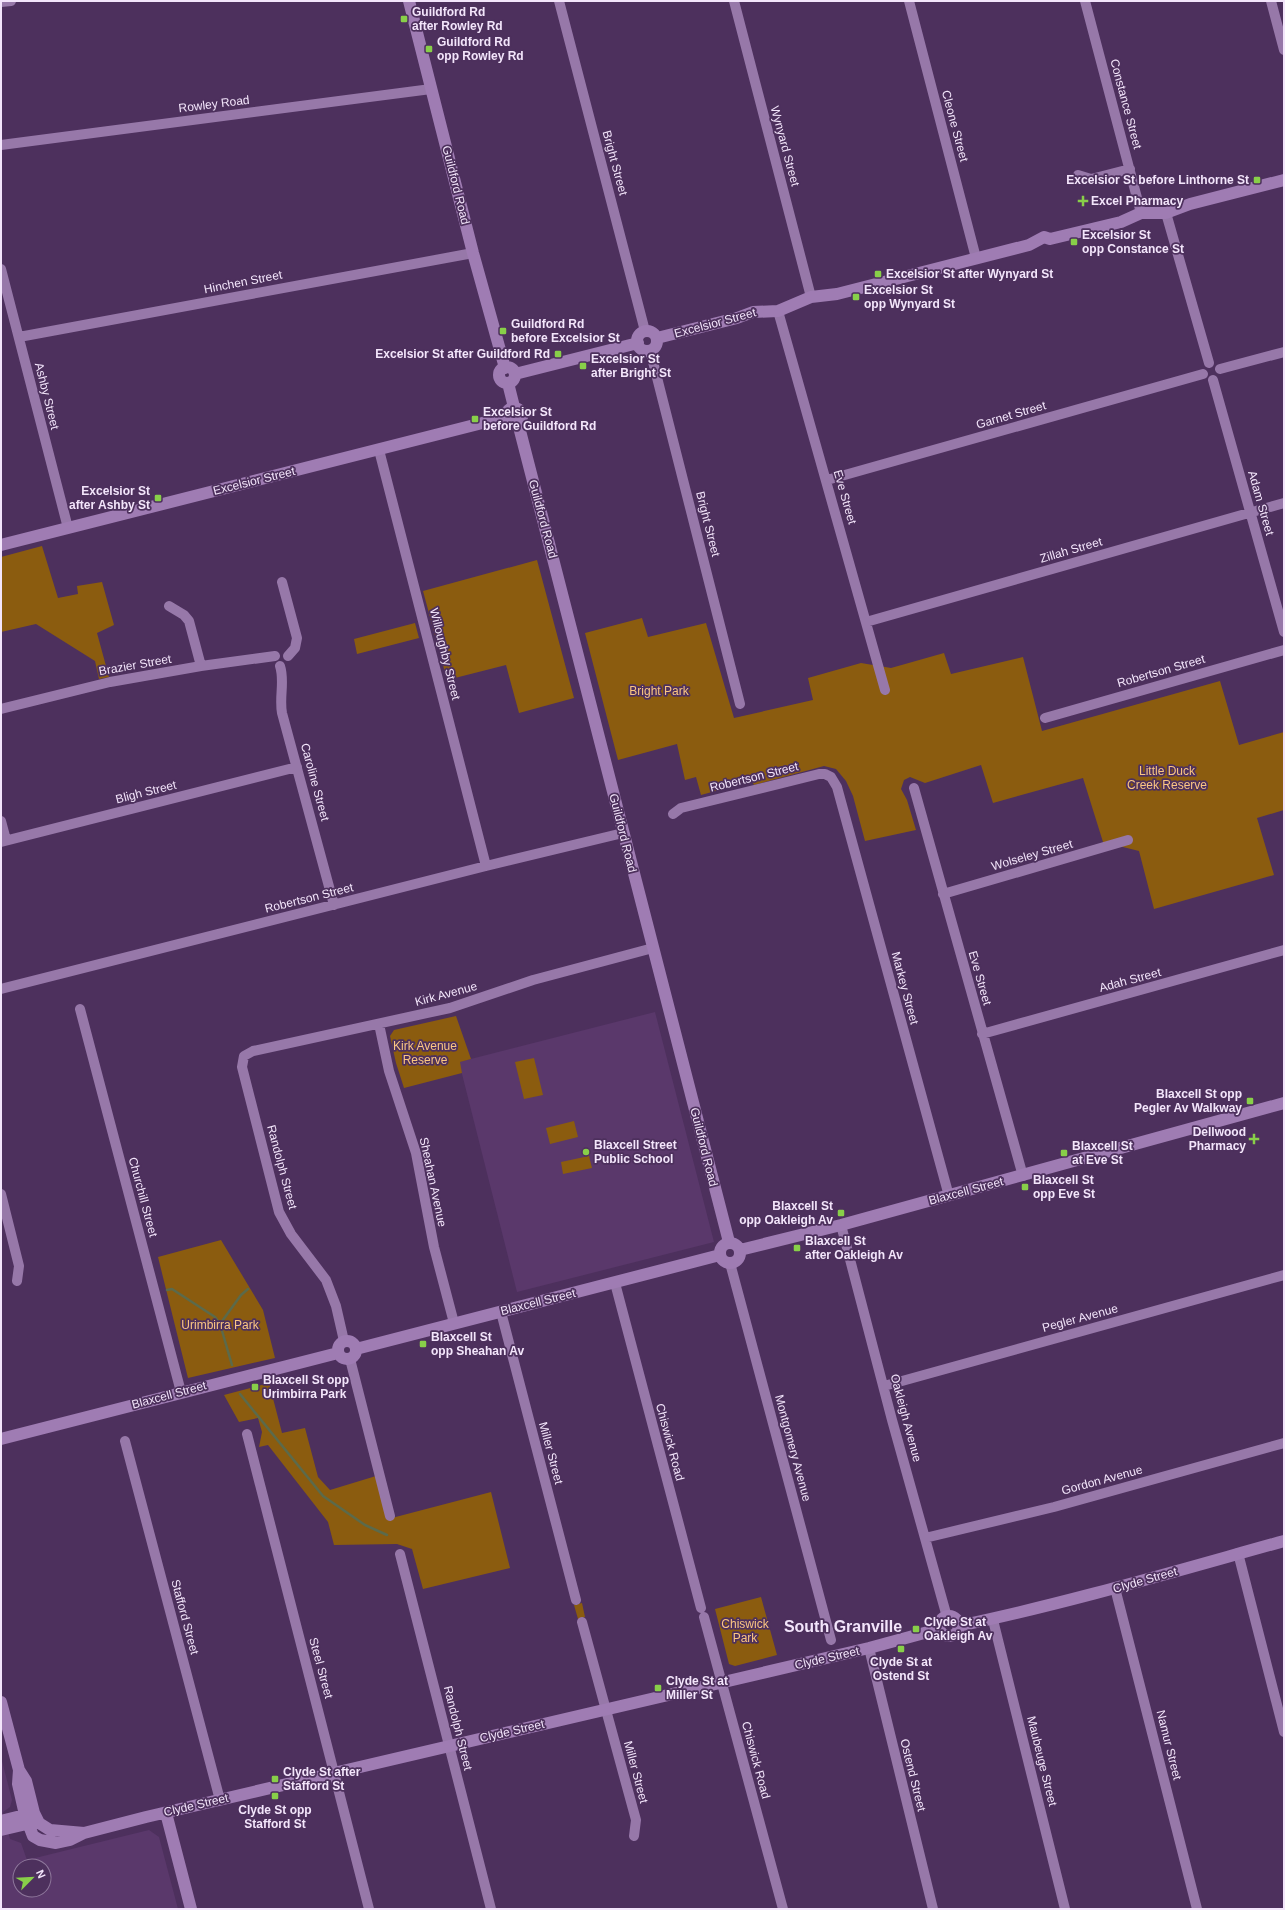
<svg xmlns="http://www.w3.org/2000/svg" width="1285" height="1910" font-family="Arial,sans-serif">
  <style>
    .built { fill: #5a386b; fill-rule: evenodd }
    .green { fill: #8b5c0f }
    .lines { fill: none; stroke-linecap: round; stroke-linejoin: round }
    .stream { stroke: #5b6a4b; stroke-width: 2.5 }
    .street { stroke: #9778a9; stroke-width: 10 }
    .secondary { stroke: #9f7cb3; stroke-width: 12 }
    .poi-dot { fill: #88cf49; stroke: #4d305d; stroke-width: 1.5 }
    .labels { text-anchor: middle; stroke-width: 3.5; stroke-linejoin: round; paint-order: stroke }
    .poi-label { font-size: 12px; font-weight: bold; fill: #f3e5fb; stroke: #4d305d; text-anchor: start }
    .street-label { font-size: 12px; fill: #f3e5fb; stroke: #4d305d }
    .park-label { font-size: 12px; fill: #fbc682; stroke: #4d305d }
    .district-label { font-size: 16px; font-weight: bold; fill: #f3e5fb; stroke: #4d305d }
  </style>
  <rect width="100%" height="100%" fill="#4d305d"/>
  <path class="built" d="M655 1012 714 1242 517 1292 459 1062Z
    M1 1757 12 1800 10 1807 3 1812 10 1839 21 1843 27 1860 149 1830 159 1837 178 1909H1ZM20 1866H44V1890H20Z"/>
  <path class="green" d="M42 546 58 598 78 594 77 586 102 582 114 625 97 633 109 677 99 679 95 661 36 624 1 632V557Z
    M537 560 574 698 519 713 506 665 447 680 423 591Z
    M642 618 648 637 706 623 734 718 813 700 808 678 861 663 891 668 944 653 951 674 1023 657 1042 731 1220 681 1239 745 1284 732V810L1257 818 1274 875 1154 909 1139 851 1103 842 1083 778 993 803 981 765 925 783 910 777 904 780 901 789 907 800 916 830 865 841 853 796 846 781 836 769 824 766 754 785 752 781 701 795 696 777 685 780 677 744 618 760 585 633Z
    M415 623 419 638 357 654 354 639Z
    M456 1016 471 1059 460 1062 462 1073 404 1088 396 1063 390 1036 394 1030Z
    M534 1058 543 1095 524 1099 515 1062Z
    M574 1121 578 1137 550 1144 546 1128Z
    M589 1156 592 1168 563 1174 561 1162Z
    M221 1240 263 1310 275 1358 188 1378 158 1257Z
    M269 1383 282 1433 305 1428 318 1477 330 1490 376 1476 388 1519 491 1492 510 1568 423 1589 412 1549 397 1544 334 1545 328 1522 268 1445 259 1447 262 1432 258 1418 239 1422 224 1395Z
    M761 1597 777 1655 735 1666 729 1664 715 1609Z
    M582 1603 585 1617 578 1619 574 1605Z"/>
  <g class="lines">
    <path class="stream" d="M167 1290 172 1289 215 1317 220 1324 232 1365
      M220 1324 241 1295 248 1289
      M240 1394 323 1496 365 1525 387 1535"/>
    <path class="street" d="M559 1 645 331
      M734 1 811 297
      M909 1 976 258
      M1085 1 1141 213
      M1271 1 1284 50
      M1 2 11 1
      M1 145 431 89
      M1078 175 1091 179 1130 169
      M1166 213 1209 363
      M1 269 68 528
      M778 311 885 690
      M19 337 473 253
      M650 350 740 704
      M1220 369 1284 352
      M1213 380 1284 632
      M379 450 486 866
      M827 480 1203 374
      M282 582 297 638 295 648 288 656
      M169 606 184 615 189 621 201 666
      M866 622 1284 503
      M280 666C285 681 279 697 282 713L334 905
      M1 709 110 682 201 666 275 656
      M1045 718 1284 650
      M914 788 1023 1176
      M673 814 681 808 819 774H825L831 777 837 787 949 1196
      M1 821 6 840
      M1 842 297 767
      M943 894 1128 840
      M1 989 486 866 623 833
      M80 1009 181 1392
      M379 1024 389 1071 416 1153 434 1247 454 1323
      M982 1034 1284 950
      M1 1194 19 1266 17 1281
      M841 1225 892 1420 947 1617
      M730 1263 831 1640
      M615 1283 701 1608
      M501 1312 576 1600
      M344 1341 336 1306 326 1280 291 1234 279 1212 242 1067 244 1056 253 1051 450 1008 533 980 653 948
      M350 1359 390 1516
      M884 1386 1284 1275
      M247 1434 369 1909
      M125 1441 220 1800
      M925 1538 1054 1507 1284 1443
      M1238 1553 1284 1732
      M400 1554 491 1909
      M1115 1588 1197 1909
      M704 1617 783 1909
      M993 1620 1065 1909
      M582 1622 636 1820 634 1836
      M869 1648 933 1909"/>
    <path class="secondary" d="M409 1 473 253 505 368
      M637 341a10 10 0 1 1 20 0a10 10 0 1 1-20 0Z
      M657 338 737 318 753 312 778 311 811 297 837 294 1029 245 1044 237 1050 239 1121 222 1141 213H1166L1190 204 1284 180
      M499 375a8 8 0 1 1 16 0a8 8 0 1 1-16 0Z
      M515 374 638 343
      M508 383 514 407
      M506 416a8 8 0 1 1 16 0a8 8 0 1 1-16 0Z
      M518 423 729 1242
      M1 545 506 417
      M720 1253a10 10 0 1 1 20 0a10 10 0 1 1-20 0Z
      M740 1250 841 1225 1284 1103
      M338 1350a9 9 0 1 1 18 0a9 9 0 1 1-18 0Z
      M356 1349 720 1255
      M1 1439 338 1353
      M939 1626a10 10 0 1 1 20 0a10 10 0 1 1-20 0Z
      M958 1626C1068 1603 1176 1571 1284 1541
      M1 1702 19 1770 18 1784 25 1815 33 1836 40 1840 56 1843 70 1840 84 1833 146 1817 869 1648 939 1629
      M19 1770 26 1781 34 1813 39 1823 50 1830 84 1833
      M166 1813 191 1909
      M1 1821 33 1813
      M1 1830 35 1822"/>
  </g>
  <g class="poi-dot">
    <rect x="400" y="15" width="8" height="8" rx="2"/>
    <rect x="425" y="45" width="8" height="8" rx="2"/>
    <rect x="1253" y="176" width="8" height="8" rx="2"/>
    <path d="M1081 195h4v4h4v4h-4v4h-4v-4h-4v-4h4z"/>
    <rect x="1070" y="238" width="8" height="8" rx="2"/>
    <rect x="874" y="270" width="8" height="8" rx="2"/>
    <rect x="852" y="293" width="8" height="8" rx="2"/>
    <rect x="499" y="327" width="8" height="8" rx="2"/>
    <rect x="554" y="350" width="8" height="8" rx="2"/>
    <rect x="579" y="362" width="8" height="8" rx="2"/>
    <rect x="471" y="415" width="8" height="8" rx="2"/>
    <rect x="154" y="494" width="8" height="8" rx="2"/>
    <rect x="1246" y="1097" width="8" height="8" rx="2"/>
    <path d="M1252 1133h4v4h4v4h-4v4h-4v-4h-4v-4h4z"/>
    <circle cx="586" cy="1152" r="4"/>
    <rect x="1060" y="1149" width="8" height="8" rx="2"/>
    <rect x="1021" y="1183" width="8" height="8" rx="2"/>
    <rect x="837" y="1209" width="8" height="8" rx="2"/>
    <rect x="793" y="1244" width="8" height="8" rx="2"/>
    <rect x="419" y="1340" width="8" height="8" rx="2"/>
    <rect x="251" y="1383" width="8" height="8" rx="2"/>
    <rect x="912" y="1625" width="8" height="8" rx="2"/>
    <rect x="897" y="1645" width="8" height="8" rx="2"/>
    <rect x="654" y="1684" width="8" height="8" rx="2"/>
    <rect x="271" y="1775" width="8" height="8" rx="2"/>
    <rect x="271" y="1792" width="8" height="8" rx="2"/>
  </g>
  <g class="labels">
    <g class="poi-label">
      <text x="412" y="16">Guildford Rd<tspan x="412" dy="14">after Rowley Rd</tspan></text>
      <text x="437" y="46">Guildford Rd<tspan x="437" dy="14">opp Rowley Rd</tspan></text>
      <text x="1249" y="184" text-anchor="end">Excelsior St before Linthorne St</text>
      <text x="1091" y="205">Excel Pharmacy</text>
      <text x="1082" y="239">Excelsior St<tspan x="1082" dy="14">opp Constance St</tspan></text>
      <text x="886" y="278">Excelsior St after Wynyard St</text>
      <text x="864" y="294">Excelsior St<tspan x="864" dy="14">opp Wynyard St</tspan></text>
      <text x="511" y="328">Guildford Rd<tspan x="511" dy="14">before Excelsior St</tspan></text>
      <text x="550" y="358" text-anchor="end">Excelsior St after Guildford Rd</text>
      <text x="591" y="363">Excelsior St<tspan x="591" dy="14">after Bright St</tspan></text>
      <text x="483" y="416">Excelsior St<tspan x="483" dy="14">before Guildford Rd</tspan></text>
      <text x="150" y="495" text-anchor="end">Excelsior St<tspan x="150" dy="14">after Ashby St</tspan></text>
      <text x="1242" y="1098" text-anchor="end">Blaxcell St opp<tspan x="1242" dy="14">Pegler Av Walkway</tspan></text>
      <text x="1246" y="1136" text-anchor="end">Dellwood<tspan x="1246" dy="14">Pharmacy</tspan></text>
      <text x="594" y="1149">Blaxcell Street<tspan x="594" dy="14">Public School</tspan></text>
      <text x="1072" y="1150">Blaxcell St<tspan x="1072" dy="14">at Eve St</tspan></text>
      <text x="1033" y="1184">Blaxcell St<tspan x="1033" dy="14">opp Eve St</tspan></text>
      <text x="833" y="1210" text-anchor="end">Blaxcell St<tspan x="833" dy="14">opp Oakleigh Av</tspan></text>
      <text x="805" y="1245">Blaxcell St<tspan x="805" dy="14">after Oakleigh Av</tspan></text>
      <text x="431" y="1341">Blaxcell St<tspan x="431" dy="14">opp Sheahan Av</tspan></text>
      <text x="263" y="1384">Blaxcell St opp<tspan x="263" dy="14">Urimbirra Park</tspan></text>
      <text x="924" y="1626">Clyde St at<tspan x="924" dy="14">Oakleigh Av</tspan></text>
      <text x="901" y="1666" text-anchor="middle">Clyde St at<tspan x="901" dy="14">Ostend St</tspan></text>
      <text x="666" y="1685">Clyde St at<tspan x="666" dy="14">Miller St</tspan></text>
      <text x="283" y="1776">Clyde St after<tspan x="283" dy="14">Stafford St</tspan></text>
      <text x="275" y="1814" text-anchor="middle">Clyde St opp<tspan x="275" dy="14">Stafford St</tspan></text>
    </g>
    <g class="street-label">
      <text transform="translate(214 104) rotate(-7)" y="4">Rowley Road</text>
      <text transform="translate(1126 104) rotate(75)" y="4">Constance Street</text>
      <text transform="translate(955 126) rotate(75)" y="4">Cleone Street</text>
      <text transform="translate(785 146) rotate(75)" y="4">Wynyard Street</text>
      <text transform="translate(615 163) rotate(75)" y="4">Bright Street</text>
      <text transform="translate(456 185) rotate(76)" y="4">Guildford Road</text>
      <text transform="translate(243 282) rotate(-11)" y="4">Hinchen Street</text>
      <text transform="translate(715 323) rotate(-15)" y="4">Excelsior Street</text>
      <text transform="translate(47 396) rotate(76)" y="4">Ashby Street</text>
      <text transform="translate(1011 415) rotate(-16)" y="4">Garnet Street</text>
      <text transform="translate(254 481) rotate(-14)" y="4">Excelsior Street</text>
      <text transform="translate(845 497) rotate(74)" y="4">Eve Street</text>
      <text transform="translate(1261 503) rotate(74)" y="4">Adam Street</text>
      <text transform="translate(543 519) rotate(75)" y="4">Guildford Road</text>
      <text transform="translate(708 524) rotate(76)" y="4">Bright Street</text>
      <text transform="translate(1071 550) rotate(-16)" y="4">Zillah Street</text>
      <text transform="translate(445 654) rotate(76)" y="4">Willoughby Street</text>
      <text transform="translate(135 665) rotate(-10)" y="4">Brazier Street</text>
      <text transform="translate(1161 671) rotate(-16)" y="4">Robertson Street</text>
      <text transform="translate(754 777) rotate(-14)" y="4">Robertson Street</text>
      <text transform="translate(315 782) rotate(75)" y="4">Caroline Street</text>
      <text transform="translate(146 792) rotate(-14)" y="4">Bligh Street</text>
      <text transform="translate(623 833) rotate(76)" y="4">Guildford Road</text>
      <text transform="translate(1032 855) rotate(-16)" y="4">Wolseley Street</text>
      <text transform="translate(309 898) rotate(-14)" y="4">Robertson Street</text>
      <text transform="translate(980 978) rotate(74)" y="4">Eve Street</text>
      <text transform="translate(1130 980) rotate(-15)" y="4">Adah Street</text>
      <text transform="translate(905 988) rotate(75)" y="4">Markey Street</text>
      <text transform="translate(446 994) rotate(-15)" y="4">Kirk Avenue</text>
      <text transform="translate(704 1147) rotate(76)" y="4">Guildford Road</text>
      <text transform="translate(282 1167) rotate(75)" y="4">Randolph Street</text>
      <text transform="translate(433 1182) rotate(78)" y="4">Sheahan Avenue</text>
      <text transform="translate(966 1191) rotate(-15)" y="4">Blaxcell Street</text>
      <text transform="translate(143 1197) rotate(75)" y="4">Churchill Street</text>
      <text transform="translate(538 1302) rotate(-14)" y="4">Blaxcell Street</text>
      <text transform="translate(1080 1318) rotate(-15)" y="4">Pegler Avenue</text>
      <text transform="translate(169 1395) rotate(-15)" y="4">Blaxcell Street</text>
      <text transform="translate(906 1418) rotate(75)" y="4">Oakleigh Avenue</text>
      <text transform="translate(670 1442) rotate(75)" y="4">Chiswick Road</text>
      <text transform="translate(793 1448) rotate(75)" y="4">Montgomery Avenue</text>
      <text transform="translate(551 1453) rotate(75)" y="4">Miller Street</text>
      <text transform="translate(1102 1480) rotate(-15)" y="4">Gordon Avenue</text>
      <text transform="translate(1145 1580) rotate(-16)" y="4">Clyde Street</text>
      <text transform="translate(185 1617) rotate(75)" y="4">Stafford Street</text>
      <text transform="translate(827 1658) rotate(-13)" y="4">Clyde Street</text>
      <text transform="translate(321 1668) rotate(75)" y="4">Steel Street</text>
      <text transform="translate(458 1728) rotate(76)" y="4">Randolph Street</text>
      <text transform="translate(512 1731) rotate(-13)" y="4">Clyde Street</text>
      <text transform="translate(1169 1745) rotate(76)" y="4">Namur Street</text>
      <text transform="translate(756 1760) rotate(75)" y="4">Chiswick Road</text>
      <text transform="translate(1042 1761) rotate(76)" y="4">Maubeuge Street</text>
      <text transform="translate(636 1772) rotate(75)" y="4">Miller Street</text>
      <text transform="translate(913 1775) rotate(76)" y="4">Ostend Street</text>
      <text transform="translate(196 1805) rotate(-13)" y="4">Clyde Street</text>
    </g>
    <g class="park-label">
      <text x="659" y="695">Bright Park</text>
      <text x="1167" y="775">Little Duck<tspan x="1167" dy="14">Creek Reserve</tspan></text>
      <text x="425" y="1050">Kirk Avenue<tspan x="425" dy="14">Reserve</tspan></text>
      <text x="220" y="1329">Urimbirra Park</text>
      <text x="745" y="1628">Chiswick<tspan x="745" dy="14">Park</tspan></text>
    </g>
    <g class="district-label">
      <text x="843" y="1632">South Granville</text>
    </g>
  </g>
  <rect width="1285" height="1910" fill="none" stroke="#f3e5fb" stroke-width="4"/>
  <g transform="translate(32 1878) rotate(66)"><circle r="19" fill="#4d305d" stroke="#8f789c"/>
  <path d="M0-3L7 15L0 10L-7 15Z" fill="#88cf49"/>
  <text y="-6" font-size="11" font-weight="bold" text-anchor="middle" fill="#f3e5fb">N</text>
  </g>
</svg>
